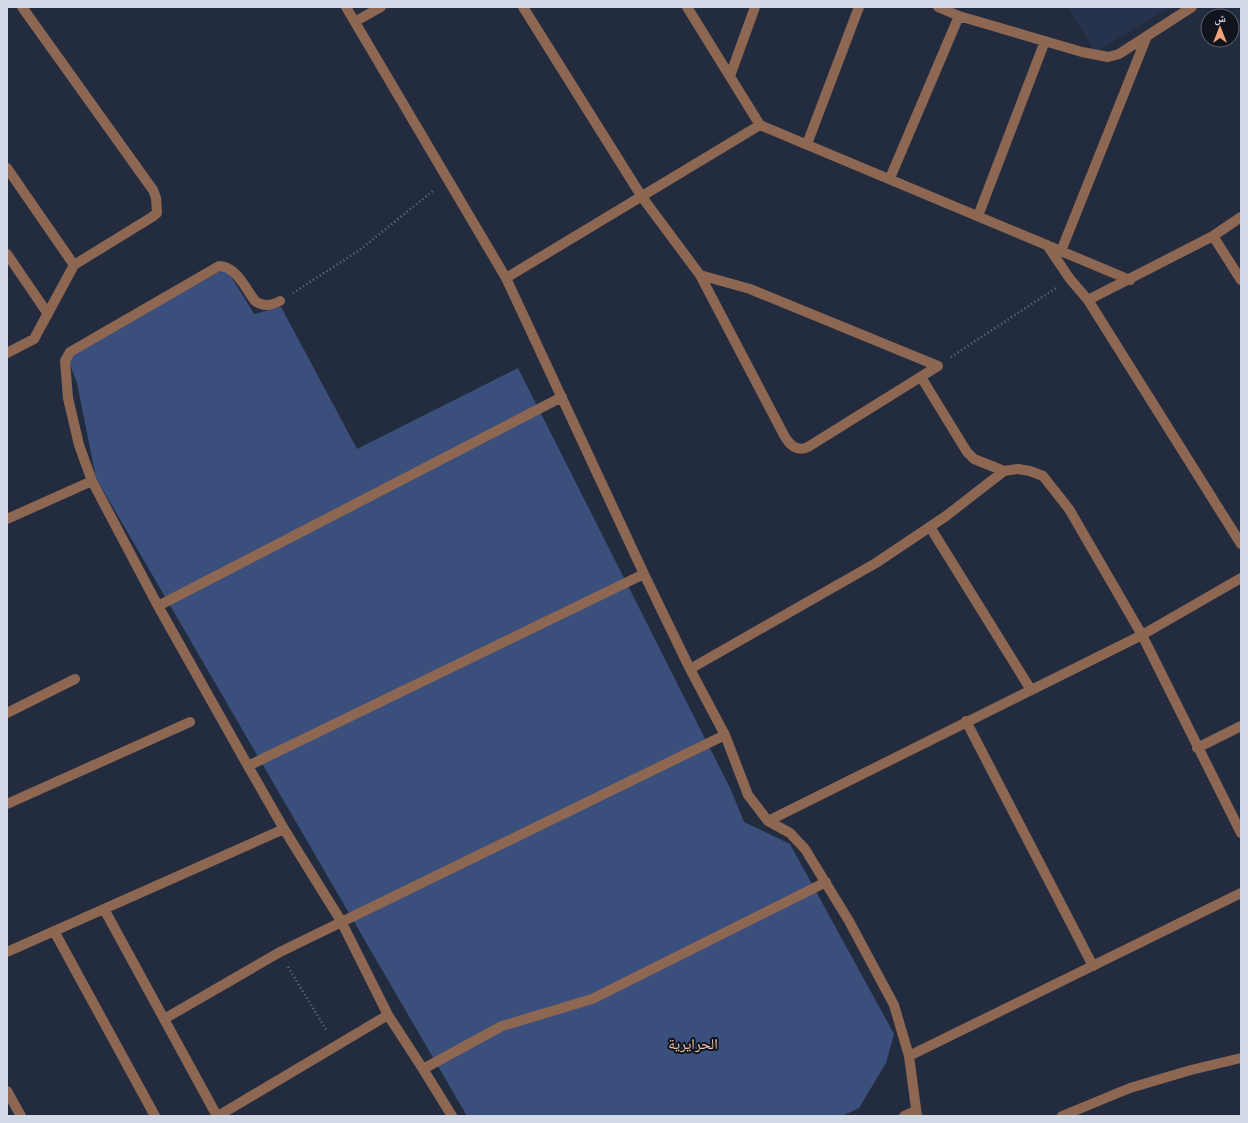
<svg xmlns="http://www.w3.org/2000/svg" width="1248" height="1123" font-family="'Exo 2','Noto Naskh Arabic',sans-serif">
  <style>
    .built { fill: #27334c }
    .green { fill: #3b4f7c }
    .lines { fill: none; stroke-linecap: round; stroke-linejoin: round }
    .path { stroke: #6b7383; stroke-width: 2.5; stroke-dasharray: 1 3; stroke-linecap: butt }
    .minor { stroke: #8d6752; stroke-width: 10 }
    .labels { text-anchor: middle; stroke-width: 4; stroke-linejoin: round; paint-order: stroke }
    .quarter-label { font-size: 15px; fill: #f5c9b1; stroke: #10141d }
  </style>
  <rect width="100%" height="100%" fill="#232c3f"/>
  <path class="built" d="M1068 7H1171L1095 52Z"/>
  <path class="green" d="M226 268 254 314 281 307 357 449 518 368 731 790 744 822 790 844 894 1034 886 1063 859 1108 842 1116H467L96 478 77 383 67 357Z"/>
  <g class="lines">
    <path class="path" d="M293 293 361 249 434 190
      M951 357 1056 288
      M288 967 327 1031"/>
    <path class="minor" d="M346 7 506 278 644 574 690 669 725 735 748 795 768 821 790 833 805 849 849 921 894 1005 909 1056 917 1116
      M523 7 642 197 700 275
      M687 7 760 125 1130 280
      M938 7 959 16 1082 52 1108 57 1119 54 1192 7
      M356 21 381 7
      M730 76 755 7
      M807 144 859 7
      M7 168 74 265
      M890 178 959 16
      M978 216 1045 41
      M1213 236 1241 280
      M1047 245 1070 279 1088 300 1241 544
      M1061 251 1147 36
      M7 254 48 314
      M700 275 750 289 938 366 808 447C797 452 790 445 785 437Z
      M506 278 760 125
      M1088 300 1213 236 1241 217
      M280 301C271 306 263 307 255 301 246 289 236 266 219 266L70 352 65 361 68 398 79 445 92 481 158 606 248 766 284 829 341 921 388 1015 423 1069 502 1026 592 999 826 882
      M7 353 34 339 74 265 152 217 157 213 156 198 153 190 22 7
      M921 377 967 452 974 459 1004 471 1018 469 1030 471 1043 476 1069 509 1142 635 1241 833
      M7 519 92 481
      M930 527 1031 690
      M158 606 562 397
      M690 669 876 563 946 516 1004 471
      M7 713 75 679
      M966 721 1093 966
      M1197 748 1241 726
      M248 766 644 574
      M7 804 190 722
      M768 821 1142 635 1241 578
      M104 909 217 1116
      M54 931 155 1116
      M7 952 284 829
      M164 1019 280 952 725 735
      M909 1056 1241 893
      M423 1069 452 1116
      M7 1091 21 1116
      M218 1116 388 1015
      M904 1116 915 1111
      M1062 1116 1130 1088 1191 1070 1241 1058"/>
  </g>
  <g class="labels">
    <g class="quarter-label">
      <text x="693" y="1049">الحرايرية</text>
    </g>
  </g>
  <rect width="1248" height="1123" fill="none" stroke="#d3dae7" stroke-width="16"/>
  <g transform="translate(1220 28)"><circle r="19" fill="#10141d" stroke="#5e636e"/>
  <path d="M0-3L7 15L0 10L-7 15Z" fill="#efa377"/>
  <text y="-6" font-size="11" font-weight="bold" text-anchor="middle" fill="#d3dae7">ش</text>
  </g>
</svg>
